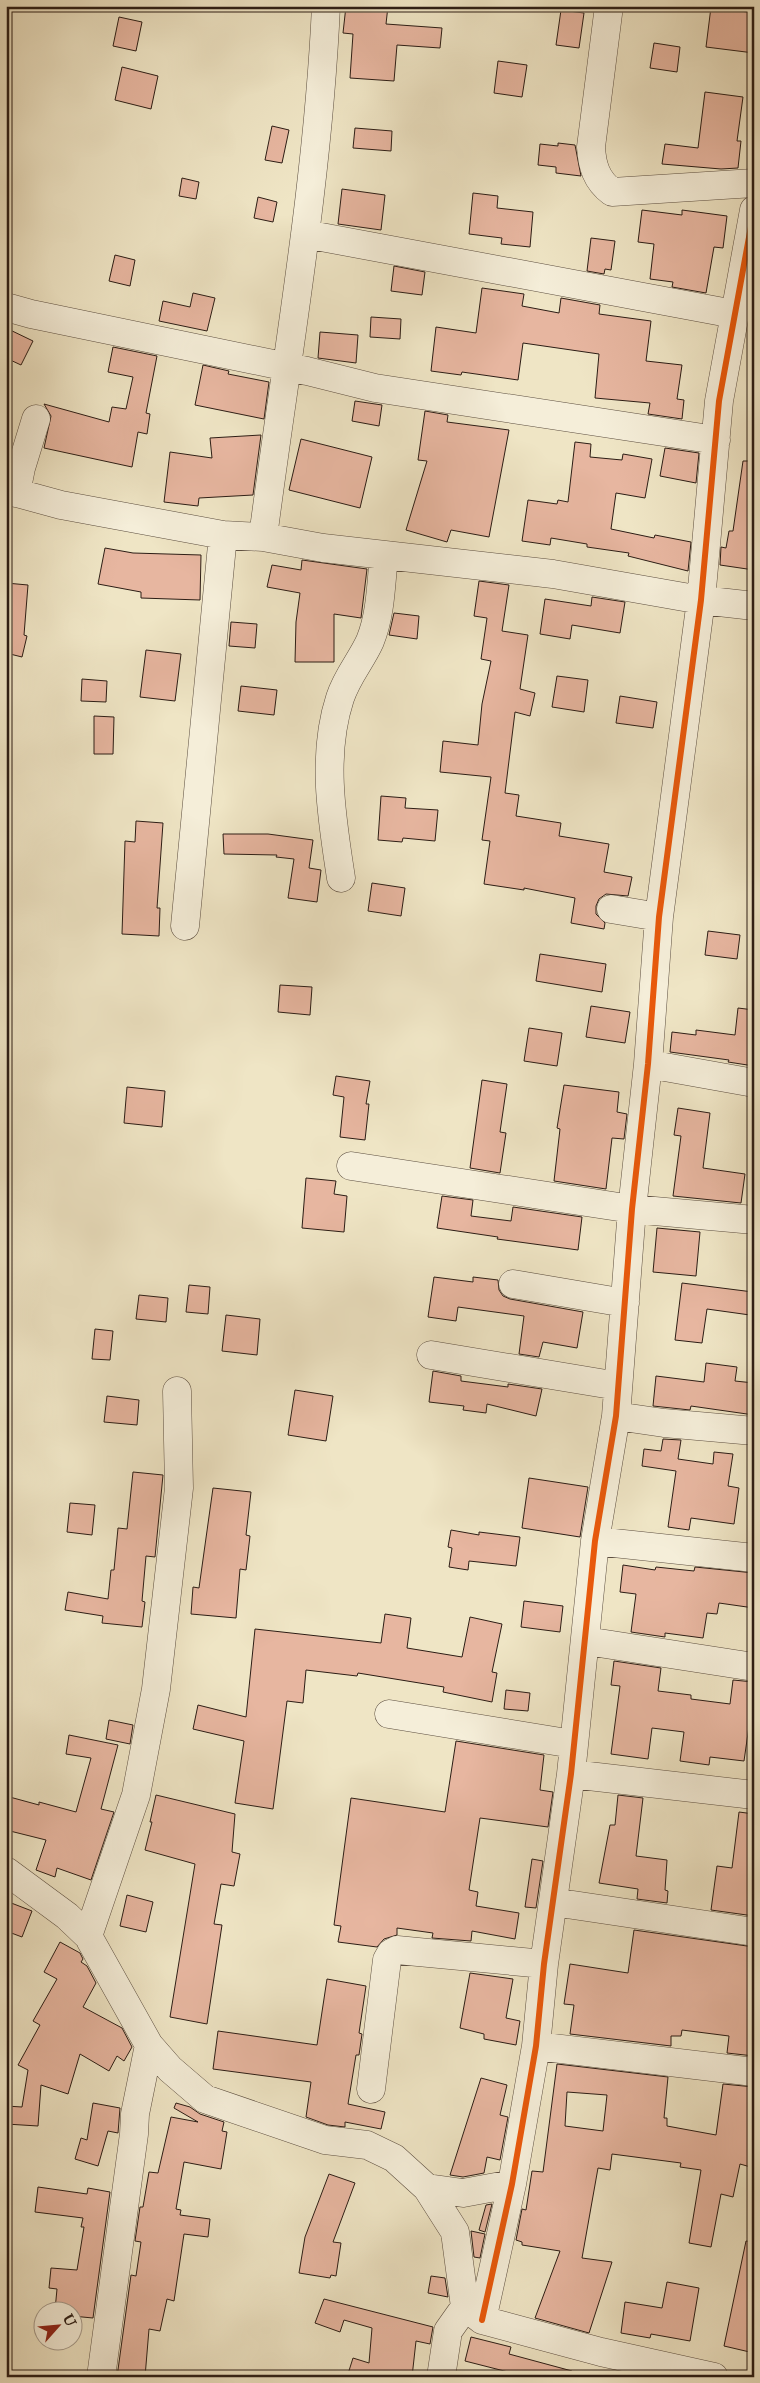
<svg xmlns="http://www.w3.org/2000/svg" width="760" height="2383" font-family="'IM FELL Double Pica',serif">
  <style>
    .building { fill: #e7b6a0; stroke: #2c1d15; fill-rule: evenodd }
    .lines { fill: none; stroke-linecap: round; stroke-linejoin: round }
    .minor-casing { stroke: #5d4f41; stroke-width: 29 }
    .minor { stroke: #f5eed9; stroke-width: 28 }
    .cycleway-casing { stroke: #f5eed9; stroke-width: 9 }
    .cycleway { stroke: #e8590c; stroke-width: 6 }
  </style>
  <rect width="100%" height="100%" fill="#efe5c5"/>
  <filter id="stains"><feTurbulence type="fractalNoise" baseFrequency=".004" numOctaves="4"/><feColorMatrix values="0 0 0 0 .2 0 0 0 0 .09 0 0 0 0 .02 0 0 0 .5 -.17"/></filter>
  <radialGradient id="worn" r=".72"><stop offset=".6" stop-color="#630" stop-opacity="0"/><stop offset="1" stop-color="#630" stop-opacity=".3"/></radialGradient>
  <path class="building" d="M346 6H388L386 24 442 28 440 48 397 45 394 81 350 78 353 34 343 33Z
    M711 7 754 13V53L706 47Z
    M561 10 584 13 579 48 556 45Z
    M119 17 142 22 136 51 113 46Z
    M654 43 680 47 677 72 650 68Z
    M498 61 527 65 522 97 494 93Z
    M122 67 158 76 151 109 115 100Z
    M705 92 743 97 737 141H741L738 168 721 169 662 164 665 144 698 148Z
    M272 126 289 130 282 163 265 160Z
    M355 128 392 131 391 151 353 148Z
    M558 143 575 145 581 176 556 173V167L538 165 540 144 558 146Z
    M182 178 199 182 196 199 179 196Z
    M342 189 385 195 381 230 338 224Z
    M473 193 498 196 497 208 533 212 530 247 501 244 502 238 469 234Z
    M258 197 277 202 273 222 254 218Z
    M642 210 682 215V210L727 216 723 248 714 247 706 293 672 287 673 282 650 279 654 244 638 242Z
    M591 238 615 241 611 270 605 269 604 274 587 271Z
    M115 255 135 260 130 286 109 281Z
    M394 266 425 272 422 295 391 291Z
    M482 288 524 294 522 306 559 313 561 298 600 305 599 314 651 321 646 361 682 365 677 399 684 400 682 419 648 414 650 403 595 398 599 354 523 343 518 380 462 372 461 375 431 371 436 327 476 333Z
    M193 293 215 298 207 331 159 321 163 301 190 307Z
    M371 317 401 319 400 339 370 337Z
    M6 328 33 341 21 365 6 358Z
    M320 332 358 335 356 363 318 358Z
    M113 347 157 356 146 413 150 414 147 434 138 432 132 467 44 448 51 416 44 404 109 422 112 407 126 409 133 377 108 372Z
    M203 365 229 371 228 374 269 382 264 419 195 405Z
    M355 401 382 405 379 426 352 421Z
    M425 411 448 415 447 422 509 430 489 537 451 530 447 542 406 530 427 461 418 460Z
    M261 435 253 495 199 498 198 506 164 502 170 452 212 458 210 438Z
    M301 439 372 457 360 508 289 490Z
    M575 442 591 444 590 457 622 460 623 454 652 459 645 498 616 493 611 529 654 538 655 535 691 542 688 571 628 556 629 553 587 547V544L551 538 550 545 522 541 528 500 557 504 558 500 568 502Z
    M665 448 699 453 696 483 660 476Z
    M743 461H754V570L720 565 721 547 726 548 729 531H733Z
    M105 548 133 553 201 555 200 600 141 598V592L98 584Z
    M302 560 367 569 361 618 334 614V662H295L296 622 300 593 267 587 272 565 301 570Z
    M479 581 509 585 502 631 528 635 520 689 535 693 530 716 515 712 505 793 519 795 516 816 561 823 559 836 609 844 604 872 632 877 628 896 606 894 599 899 596 906V914L605 923 604 929 571 923 575 898 524 888V890L484 884 490 841 482 840 491 777 440 772 443 741 478 745 482 704 491 661 481 659 487 618 474 616Z
    M6 583 28 585 24 635 27 636 22 657 6 653Z
    M592 597 625 602 620 633 572 625 570 639 540 634 545 599 591 606Z
    M394 613 419 616 417 639 389 635Z
    M231 622 257 624 255 648 229 646Z
    M146 650 181 654 175 701 140 697Z
    M557 676 588 680 584 712 552 707Z
    M82 679 107 681 106 702 81 701Z
    M241 686 277 690 274 715 238 711Z
    M620 696 657 702 653 728 616 723Z
    M94 716 114 717 113 754H94Z
    M381 796 406 798 405 808 438 810 435 841 403 838 402 842 378 840Z
    M136 821 163 823 157 908H160L159 936 122 934 125 841 135 842Z
    M223 834H268L313 840 309 868 321 870 317 902 288 898 294 859 276 857 277 855 224 854Z
    M372 883 405 888 401 916 368 911Z
    M708 931 740 935 737 959 705 955Z
    M540 954 606 964 602 992 536 981Z
    M280 985 312 987 310 1015 278 1012Z
    M591 1006 630 1012 625 1043 586 1037Z
    M738 1008 754 1010V1066L728 1062 729 1060 670 1052 672 1032 696 1035V1030L735 1035Z
    M529 1028 562 1033 557 1066 524 1061Z
    M336 1076 370 1081 366 1104H369L365 1140 340 1137 344 1097 333 1095Z
    M482 1080 507 1084 500 1132 506 1133 500 1173 470 1168Z
    M564 1085 619 1092 617 1112 627 1114 624 1139 612 1138 606 1189 554 1181 560 1129 557 1128Z
    M127 1087 165 1091 162 1127 124 1123Z
    M678 1108 710 1113 703 1168 745 1174 741 1203 673 1196 681 1136 674 1135Z
    M306 1178 336 1181 334 1194 347 1196 344 1232 302 1228Z
    M442 1196 473 1200 471 1216 511 1221 513 1207 582 1217 578 1250 497 1239 498 1237 437 1228Z
    M657 1228 700 1232 696 1276 653 1272Z
    M434 1277 473 1282V1277L498 1280 499 1290 503 1296 510 1299 583 1312 577 1348 543 1342 539 1357 519 1354 524 1316 458 1307 456 1321 428 1317Z
    M682 1283 753 1292 750 1315 707 1309 702 1343 675 1340Z
    M189 1285 210 1287 208 1314 186 1312Z
    M139 1295 168 1298 166 1322 136 1319Z
    M226 1315 260 1319 257 1355 222 1351Z
    M95 1329 113 1331 110 1360 92 1359Z
    M706 1363 737 1367 735 1381 754 1383V1415L691 1406 690 1410 653 1406 656 1376 704 1382Z
    M433 1371 461 1376V1381L508 1387V1384L542 1389 536 1416 487 1404 486 1413 463 1410 464 1406 429 1402Z
    M295 1390 333 1396 326 1441 288 1435Z
    M107 1396 139 1400 137 1425 104 1422Z
    M663 1439 681 1440 678 1459 713 1464 714 1452 733 1454 728 1486 739 1488 734 1524 691 1518 689 1530 668 1527 676 1471 642 1466 644 1449 661 1451Z
    M133 1472 163 1475 155 1557 146 1556 142 1601 145 1602 142 1627 102 1623 103 1616 65 1610 68 1592 108 1599 111 1570H114L118 1528 127 1529Z
    M529 1478 588 1487 580 1537 522 1528Z
    M213 1488 251 1492 246 1535 250 1536 246 1570 240 1569 236 1618 191 1614 193 1587 199 1588Z
    M70 1503 95 1505 92 1535 67 1532Z
    M451 1530 479 1535V1532L520 1537 516 1566 469 1561 468 1570 449 1567 452 1548 448 1547Z
    M623 1565 655 1570 656 1567 694 1571 695 1567 754 1573V1608L719 1603 717 1614 707 1613 703 1638 665 1633V1637L631 1632 636 1594 620 1592Z
    M524 1601 563 1606 560 1632 521 1627Z
    M385 1614 411 1618 407 1648 462 1657 470 1617 502 1624 492 1672 497 1673 492 1702 443 1692 444 1687 358 1673 357 1676 306 1670 303 1703 287 1701 273 1809 235 1803 244 1741 193 1729 198 1705 246 1717 255 1629 381 1643Z
    M614 1661 661 1668 658 1691 691 1695V1699L730 1704 733 1680 754 1682V1720L750 1719 744 1761 710 1757 709 1765 680 1761 684 1732 652 1728 648 1759 611 1754 620 1686 611 1685Z
    M506 1690 530 1693 528 1711 504 1709Z
    M109 1720 133 1725 130 1744 106 1739Z
    M69 1735 118 1745 101 1809 114 1812 91 1880 57 1868 55 1877 36 1870 46 1840 6 1830V1796L39 1805V1802L76 1812 91 1758 66 1754Z
    M456 1741 544 1755 540 1790 553 1792 548 1827 480 1818 469 1890 478 1892 476 1906 519 1913 515 1939 472 1931 471 1941 432 1938 433 1933 397 1928V1935L384 1939 377 1947 338 1942 341 1926 334 1925 351 1798 445 1812Z
    M156 1795 235 1814 232 1852 240 1854 234 1886 221 1884 214 1924 222 1925 207 2024 170 2017 195 1864 145 1850 152 1822H150Z
    M618 1795 643 1798 636 1856 667 1860 665 1890 668 1891 667 1903 637 1899 638 1889 599 1883 610 1825H615Z
    M739 1812 754 1814V1839L749 1876 754 1877V1916L711 1910 717 1866 732 1868Z
    M532 1859 543 1861 536 1908 525 1907Z
    M127 1895 153 1902 146 1932 120 1926Z
    M6 1901 32 1911 22 1937 6 1931Z
    M634 1930 754 1947V2056L727 2053 729 2036 682 2030 681 2036H671V2046L570 2034 574 2005 564 2004 570 1964 628 1973Z
    M60 1942 80 1953 83 1959 81 1962 87 1966 96 1983 83 2007 122 2028 132 2047 124 2061 117 2056 109 2071 80 2054 68 2094 41 2085 38 2126 6 2124V2106L22 2107 28 2070 18 2065 40 2025 33 2021 57 1979 44 1972Z
    M470 1973 513 1979 506 2018 520 2021 516 2045 484 2039V2034L460 2028Z
    M327 1979 366 1986 359 2033 362 2034 359 2055H356L348 2104 385 2112 381 2129 345 2122V2127L328 2125 306 2117 311 2082 213 2069 218 2031 317 2045Z
    M557 2064 668 2077 664 2118H667V2126L716 2135 723 2084 754 2087V2168L740 2164 733 2197 721 2194 711 2247 689 2243 701 2170 680 2167 681 2163 612 2154 610 2170 598 2168 582 2258 612 2262 589 2333 535 2318 560 2251 522 2245V2242L516 2240 522 2209 526 2210 532 2171 543 2172ZM567 2092 607 2095 603 2131 565 2126Z
    M481 2078 507 2085 500 2115 508 2117 500 2160 487 2157 484 2173 463 2177 450 2175Z
    M93 2103 120 2108 118 2133 108 2131 98 2166 75 2159 81 2138 87 2140Z
    M176 2103 190 2107 200 2114 224 2122 222 2131 227 2132 221 2169 184 2162 176 2209 181 2210 180 2215 210 2219 208 2237 184 2234 174 2301 167 2299 160 2331 149 2329 145 2377H117L131 2275 136 2276 141 2242 135 2241 140 2207H143L149 2172 158 2173 171 2117 198 2122 174 2108Z
    M329 2174 355 2183 333 2242 341 2243 336 2276 331 2275 330 2278 299 2273 305 2237Z
    M38 2187 87 2194 88 2188 110 2192 93 2318 72 2316V2310H55L57 2289 49 2288 51 2268 77 2270 84 2227H81L83 2218 35 2212Z
    M492 2204 485 2232 479 2230 486 2205Z
    M471 2231 485 2234 480 2258 474 2257Z
    M746 2241 754 2242V2353L724 2346Z
    M431 2276 445 2278 448 2297 428 2293Z
    M667 2282 699 2288 690 2341 651 2334 650 2338 621 2333 625 2302 662 2308Z
    M324 2299 433 2327 430 2344 416 2341 412 2377H347L353 2358 369 2363 372 2328 344 2320 340 2332 315 2323Z
    M471 2337 511 2347 509 2354 572 2371V2377H516V2374L465 2361Z"/>
  <g class="lines">
    <g class="minor-casing">
      <path id="minor" d="M609 6 591 147C592 165 596 180 612 192L754 183
        M305 234 734 314
        M6 307 31 314 307 371 375 388 716 440
        M6 490 61 505 223 535 263 537 323 548 553 574 701 600 754 606
        M16 493 21 468 36 419
        M263 537C286 360 318 184 326 6
        M341 878C332 819 321 756 340 698 347 676 361 661 370 641 381 614 381 583 384 555
        M611 909 659 917
        M185 926 223 535
        M648 1064 754 1083
        M351 1166 632 1209 754 1220
        M513 1284 625 1303
        M431 1355 618 1386
        M616 1416 664 1423 754 1431
        M595 1541 754 1558
        M586 1641 754 1667
        M389 1714 573 1744
        M571 1774 754 1795
        M6 1871 67 1916 88 1936 149 2045 170 2069 205 2099 325 2140 367 2145 394 2158 427 2188 463 2193 512 2184
        M553 1902 754 1932
        M88 1936 136 1795 156 1689 179 1488 177 1391
        M536 2046 754 2072
        M371 2089 387 1960 391 1953 397 1950 544 1964
        M427 2188 455 2232 465 2307 482 2320 601 2352 714 2377
        M482 2320 512 2184 536 2046 544 1964 571 1774 595 1541 616 1416 632 1209 648 1064 659 917 701 600 719 401 754 210
        M101 2377 134 2134 135 2114 149 2045
        M441 2377 448 2331 465 2307"/>
    </g>
    <use href="#minor" class="minor"/>
    <g class="cycleway-casing">
      <path id="cycleway" d="M482 2320 512 2184 536 2046 544 1964 571 1774 595 1541 616 1416 632 1209 648 1064 659 917 701 600 719 401 754 210"/>
    </g>
    <use href="#cycleway" class="cycleway"/>
  </g>
  <rect width="760" height="2383" fill="none" stroke="#efe5c5" stroke-width="25"/>
  <rect x="8" y="8" width="745" height="2368" fill="none" stroke="#2c1d15" stroke-width="2.5"/>
  <rect x="12" y="12" width="735" height="2358" fill="none" stroke="#2c1d15"/>
  <g transform="translate(58 2326) rotate(63)"><circle r="24" fill="#f5eed9" stroke="#a59a8b"/>
  <path d="M0-4L9 19L0 12L-9 19Z" fill="#8f2418"/>
  <text y="-8" font-size="14" font-weight="bold" text-anchor="middle" fill="#2c1d15">U</text>
  </g>
  <rect width="100%" height="100%" filter="url(#stains)"/>
  <rect width="100%" height="100%" fill="url(#worn)"/>
</svg>
